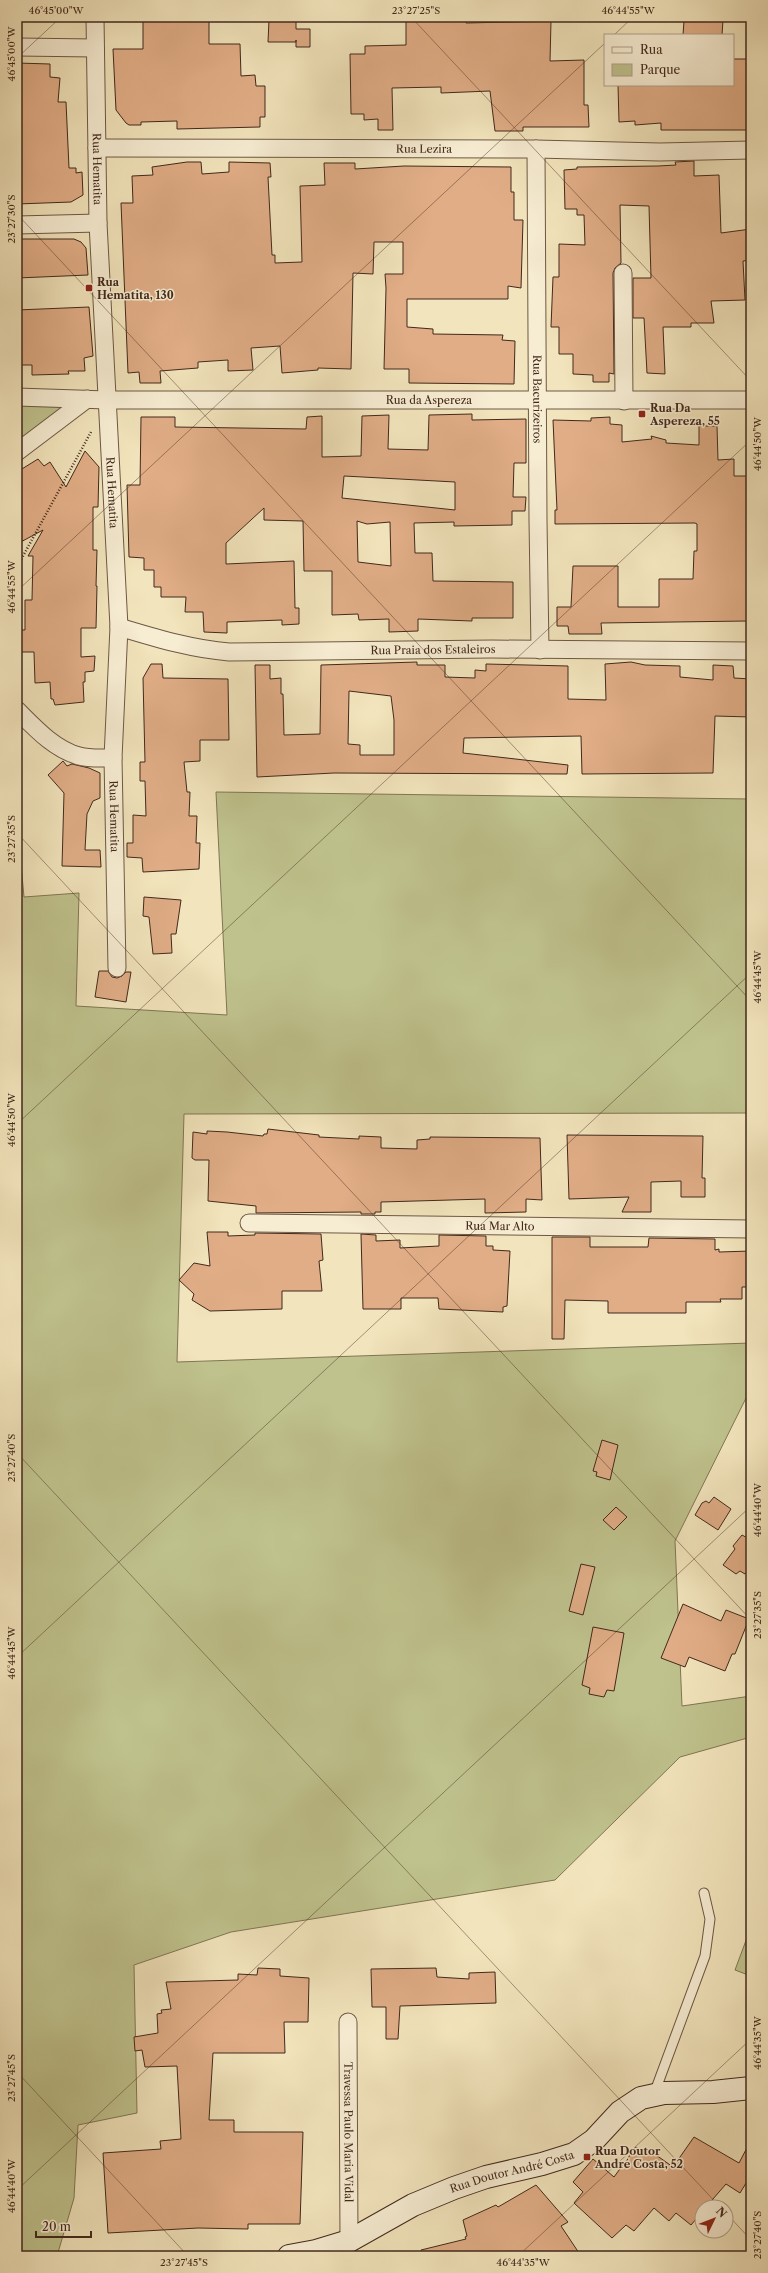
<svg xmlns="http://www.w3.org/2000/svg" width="768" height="2273" font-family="'Libre Caslon Text',serif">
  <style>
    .green { fill: #bfc28d; stroke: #807654 }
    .building { fill: #e0ad86; stroke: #42291c; fill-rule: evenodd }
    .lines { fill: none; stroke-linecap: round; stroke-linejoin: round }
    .lane-casing { stroke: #6e5844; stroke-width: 11 }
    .street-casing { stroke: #6e5844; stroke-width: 19 }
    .secondary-casing { stroke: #42291c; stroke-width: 24 }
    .path { stroke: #42291c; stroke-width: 2.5; stroke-dasharray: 1 2; stroke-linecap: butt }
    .lane { stroke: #f7edd3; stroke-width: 9 }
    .street { stroke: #f7edd3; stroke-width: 17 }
    .secondary { stroke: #f7edd3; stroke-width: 22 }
    .ticks { fill: none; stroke: #42291c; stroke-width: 1; stroke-opacity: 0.45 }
    .poi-dot { fill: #8f2418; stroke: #f7edd3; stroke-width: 1.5 }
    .labels { text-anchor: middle; stroke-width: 3; stroke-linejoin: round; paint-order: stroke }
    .street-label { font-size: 11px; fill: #42291c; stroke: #f7edd3 }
    .poi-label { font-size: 11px; font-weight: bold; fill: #42291c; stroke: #f7edd3; text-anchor: start }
    .neatline { fill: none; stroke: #42291c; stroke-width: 1.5 }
    .ticks-label { font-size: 10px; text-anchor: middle; fill: #42291c }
  </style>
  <rect width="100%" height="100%" fill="#f2e4bc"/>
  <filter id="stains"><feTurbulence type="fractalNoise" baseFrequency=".005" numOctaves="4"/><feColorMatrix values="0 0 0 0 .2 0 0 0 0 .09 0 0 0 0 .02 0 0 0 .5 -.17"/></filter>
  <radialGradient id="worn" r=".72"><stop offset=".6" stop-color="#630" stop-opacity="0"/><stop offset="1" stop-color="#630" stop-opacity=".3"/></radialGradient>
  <path class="green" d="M17 396 87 399 17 451Z
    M216 792 751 799V1113L184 1114 177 1362 751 1343V1388L675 1541 682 1706 751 1696V1737L680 1757 555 1880 231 1932 134 1965 137 2113 78 2125 74 2198 57 2256H17V821L24 897 79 893 76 1006 227 1015Z
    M751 1927V1976L735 1970Z"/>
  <path class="building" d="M143 17 209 19V44H240L241 76 255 75 256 86H265V117H260V127L177 129V121L141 122V125H129L126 123 116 110 113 49H143Z
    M269 20H296V29H310V47H296V40V42H268Z
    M406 20H466V23L551 21 550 61 584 60V105H588L589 127H523V131H495L490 91 441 93V87L392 88 393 130H378V119L364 120V114H351L350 54H365V46L406 45Z
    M723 20 722 35H683L684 21Z
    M733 59H751V125H748V130H661V123L635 125V121L619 122 618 85H733Z
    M17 63 50 64V77L60 78 58 102H66L69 168H76V173L82 172 83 195 71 202 17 204Z
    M694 161V176L719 175 721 233 751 229V260L743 261 745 300 711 301 714 323H691V327H663L665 374 647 373 644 318H633V278H651L649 206 620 205 621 263 615 268 613 273 614 374 609 373V382H593V375L573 374V354H559V327H551L553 277H559V244L585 245 584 215H577V209H565L564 170 577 169V167L658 166 676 165 675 162Z
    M187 162H201L202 174 229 172V162L270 163 271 177H268L272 255H275V263L302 262 300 186 325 185 324 163H355V169L404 166 511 167V192H514V220H523L521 288 508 286V299H407V327L433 329V334L503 335 502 340 515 341 514 384 409 383V369H384L386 288 385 274H403V242H374L373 274 353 273 351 369 318 368V370L282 373 280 346 251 348 253 370 228 371V360L198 362V368L160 371 161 383H140L139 372 128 373 121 203H133L132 176 153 175 152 167Z
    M17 239H74L81 242 86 248 88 275 17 278Z
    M89 307 93 356 84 358 85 371H68L69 374 32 375V365H17V310Z
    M472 414V420L526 419V463H514L513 497H526L525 511H512V525L454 526V522L414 523 415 553H432L433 581 513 582V618H472V621L418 619V631L389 632V619L359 620 358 614 332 615V571H304L303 521 264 520V508L226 543V564L294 561 295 608H299V624L282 625V620L227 622V633L204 632 203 612H185L186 597H161V587H154V570H144V558L129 557 127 485H140L141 417H175V427L306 429 307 417 322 416V457L361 456 362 416 389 415 388 449 428 450 429 415ZM344 476 455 482V510L342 498ZM357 521 367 524 390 522 391 566 358 562Z
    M610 417V424L622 425V442L652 439 651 436 666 440V443L699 445V426H717L718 460 734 459V476H749L751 587 748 586 747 621 601 623 602 634H569L568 626H557V607H571L573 566H618V607H659V579H693L694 551H697V524L695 523 555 524V510H557L553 420 591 421V418Z
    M85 451 99 467 98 507H93V550H97L96 586H97L96 628H81V657L95 656 94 671 85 672V682H83L84 702 55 705 53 699H51L50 682 35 683 34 652H17V630H25V600H32L33 556H28L43 530 17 544V472L38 459 44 466 50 462 66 487Z
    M417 662V665H445V677L475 678V670L486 671V664L568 666V699L606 700 605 664 631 662 645 665 680 666V677L713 680V665L733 666 734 678 751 679V717L715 716 713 773 582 774 581 736 464 738 463 753 568 765 567 774 334 773 257 777 255 665H270V679L281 678V694H283L284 735 320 734 321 665ZM349 691 391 696 394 720V755H360V745L348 744Z
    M151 664H162L163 678 228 679 229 740H200V761L184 762 187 792H190L189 816H197L196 843H200L199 869 143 872 142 858 127 857V843H133V815L146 816 145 781H140V762H145L143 678Z
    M63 761 67 766 72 764 89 768 100 773V798L93 801 87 814 85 850H100L101 867 62 866 64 793 48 775Z
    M144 897 181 900 176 934H171L172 953 153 954 149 917 143 916Z
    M99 971H108L112 977 117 978 122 976 126 972H131L126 1002 95 997Z
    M268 1129 319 1135V1137L359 1139V1136L381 1137V1148L417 1149V1140L430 1139V1137L540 1138 542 1200 526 1199V1212L485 1213V1199L381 1202V1212H375V1214H361V1212L256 1213V1206L208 1201 209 1160H195L192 1158 193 1132 207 1134V1131L227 1132 263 1136 264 1134H267Z
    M567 1135 703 1136 702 1178H705V1197H681V1181L651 1182V1212H622L629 1197 569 1199Z
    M207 1232H228V1236L255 1235V1233L321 1234 323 1260 319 1261 322 1291H282V1309L210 1311 192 1300 194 1294 179 1280 194 1263 210 1266Z
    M361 1234 376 1235V1241L400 1240V1248L439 1246V1235L486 1236V1246H493V1250L510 1251 507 1306 503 1307V1312L439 1309 438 1298H401V1309H363Z
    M552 1237H590V1247H648L649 1238 715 1239V1250L719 1249V1252L751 1251V1287H742V1299H720L721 1302H686V1313H608V1301L565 1300 564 1339H552Z
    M602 1440 618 1445 610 1480 596 1476 597 1472 593 1471Z
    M714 1497 731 1509 718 1530 695 1515 702 1503 706 1501 709 1503Z
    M616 1507 627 1517 614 1530 603 1520Z
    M742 1535 751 1540V1566L745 1574 740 1571 736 1574 723 1565 735 1549 733 1546Z
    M581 1564 595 1567 583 1615 569 1611Z
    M683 1604 721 1621 726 1610 749 1619 735 1654H732L725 1671 689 1657 685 1667 661 1658Z
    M593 1627 624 1633 614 1691 607 1690 604 1697 589 1694 590 1688 582 1685Z
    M258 1968 280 1969V1976L309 1978 308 2022H284L285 2053H213L209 2120H234V2132H303L300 2224H248V2229L198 2228 108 2233 103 2153 161 2149 160 2141 181 2139 177 2066 145 2067 142 2050 135 2051 134 2037 158 2033 157 2014 162 2013 161 2010 171 2009 166 1982 238 1980V1974L257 1975Z
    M436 1968 437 1977 469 1979V1973L495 1972 496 2003 400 2006 398 2039H386V2007H372L371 1969Z
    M694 2137 739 2163 751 2140V2175L740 2193 726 2184 706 2207H702V2212L691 2225 676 2213 669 2221 654 2208 634 2231 626 2225 612 2238 574 2203 583 2192 573 2182 593 2159 614 2177 636 2147 645 2154 649 2150 673 2167Z
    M536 2185 568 2222 561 2226 581 2256H421V2250L466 2239 465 2237 467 2236 463 2220 496 2205 498 2207Z"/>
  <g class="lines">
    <g class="lane-casing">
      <path id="lane" d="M654 2094 705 1956 710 1919 704 1893"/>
    </g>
    <g class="street-casing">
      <g id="street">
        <path id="s1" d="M95 17 98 223 119 627 113 758 117 968"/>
        <path d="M17 47 95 48"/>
        <path id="s2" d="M97 148 536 149 660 152 751 150"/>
        <path id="s3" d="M536 149 538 520 540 650"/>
        <path d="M17 225 98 223"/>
        <path d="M623 273 624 401"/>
        <path id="s4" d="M17 397 107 400H751"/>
        <path d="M17 452 87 399"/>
        <path id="s5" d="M119 627C156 638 191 649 229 652L492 649 751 651"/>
        <path d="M17 710C35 728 54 749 79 756 89 759 102 758 113 758"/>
        <path id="s6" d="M249 1223 751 1229"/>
        <path id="s7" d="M348 2022 349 2241"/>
      </g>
    </g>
    <g class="secondary-casing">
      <g id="secondary">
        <path id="s8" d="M289 2256 316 2251 349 2241 413 2205 454 2188 486 2177 542 2164 574 2154 594 2140 620 2112 641 2098 664 2093 713 2092 751 2088"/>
      </g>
    </g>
    <path class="path" d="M17 567 91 432"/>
    <use href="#lane" class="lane"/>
    <use href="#street" class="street"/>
    <use href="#secondary" class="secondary"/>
  </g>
  <path class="ticks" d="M411 17 751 381M614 35 633 17M17 58 61 17M17 214 751 1001M17 591 605 43M17 833 751 1620M17 1124 751 440M17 1453 720 2207M17 1657 751 973M17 2072 188 2256M17 2190 751 1506M726 2213 751 2240M518 2256 751 2039"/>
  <g class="poi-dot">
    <rect x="85" y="284" width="8" height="8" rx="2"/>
    <rect x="638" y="410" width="8" height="8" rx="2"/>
    <rect x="583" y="2153" width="8" height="8" rx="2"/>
  </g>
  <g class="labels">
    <g class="street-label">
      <text dy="4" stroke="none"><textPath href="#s2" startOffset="327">Rua Lezira</textPath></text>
      <text dy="4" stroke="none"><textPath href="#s1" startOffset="152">Rua Hematita</textPath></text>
      <text dy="4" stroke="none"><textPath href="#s3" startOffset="250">Rua Bacurizeiros</textPath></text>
      <text dy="4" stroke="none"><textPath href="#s4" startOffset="412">Rua da Aspereza</textPath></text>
      <text dy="4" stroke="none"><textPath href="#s1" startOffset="476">Rua Hematita</textPath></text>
      <text dy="4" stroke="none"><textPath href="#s5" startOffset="317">Rua Praia dos Estaleiros</textPath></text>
      <text dy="4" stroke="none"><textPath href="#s1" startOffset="800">Rua Hematita</textPath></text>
      <text dy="4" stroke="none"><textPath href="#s6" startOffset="251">Rua Mar Alto</textPath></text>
      <text dy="4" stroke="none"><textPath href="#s7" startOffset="110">Travessa Paulo Maria Vidal</textPath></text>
      <text dy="4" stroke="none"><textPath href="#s8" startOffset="240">Rua Doutor André Costa</textPath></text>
    </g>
    <g class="poi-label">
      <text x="97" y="286">Rua<tspan x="97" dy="13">Hematita, 130</tspan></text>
      <text x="650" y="412">Rua Da<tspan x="650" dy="13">Aspereza, 55</tspan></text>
      <text x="595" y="2155">Rua Doutor<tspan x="595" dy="13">André Costa, 52</tspan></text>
    </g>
  </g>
  <rect width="768" height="2273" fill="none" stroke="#f2e4bc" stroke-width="44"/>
  <rect x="604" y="34" width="130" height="52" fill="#f7edd3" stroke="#af9f8a"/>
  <rect x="612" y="47" width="20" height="6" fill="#f7edd3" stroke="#af9f8a"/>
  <text x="640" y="54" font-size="12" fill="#42291c">Rua</text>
  <rect x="612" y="64" width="20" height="12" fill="#bfc28d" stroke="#af9f8a"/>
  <text x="640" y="74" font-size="12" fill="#42291c">Parque</text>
  <g transform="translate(714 2219) rotate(47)"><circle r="19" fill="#f7edd3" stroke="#af9f8a"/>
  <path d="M0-3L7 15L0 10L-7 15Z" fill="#8f2418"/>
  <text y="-6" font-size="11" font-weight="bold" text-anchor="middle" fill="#42291c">N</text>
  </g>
  <path d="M36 2231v6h55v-6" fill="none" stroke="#42291c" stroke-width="2"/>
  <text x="42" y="2231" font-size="12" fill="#42291c" stroke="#f7edd3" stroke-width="3" paint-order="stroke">20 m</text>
  <rect x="22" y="22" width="724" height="2229" class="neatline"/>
  <g class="ticks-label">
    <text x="56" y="14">46°45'00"W</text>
    <text x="416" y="14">23°27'25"S</text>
    <text x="628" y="14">46°44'55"W</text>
    <text transform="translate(11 54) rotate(-90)" y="4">46°45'00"W</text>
    <text transform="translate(11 219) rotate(-90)" y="4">23°27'30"S</text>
    <text transform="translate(757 444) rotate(-90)" y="4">46°44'50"W</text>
    <text transform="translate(11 587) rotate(-90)" y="4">46°44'55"W</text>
    <text transform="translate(11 839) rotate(-90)" y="4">23°27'35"S</text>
    <text transform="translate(757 977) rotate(-90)" y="4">46°44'45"W</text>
    <text transform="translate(11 1120) rotate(-90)" y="4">46°44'50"W</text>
    <text transform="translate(11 1458) rotate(-90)" y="4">23°27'40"S</text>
    <text transform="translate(757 1510) rotate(-90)" y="4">46°44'40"W</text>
    <text transform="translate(757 1615) rotate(-90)" y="4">23°27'35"S</text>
    <text transform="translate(11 1653) rotate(-90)" y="4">46°44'45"W</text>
    <text transform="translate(757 2043) rotate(-90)" y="4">46°44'35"W</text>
    <text transform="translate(11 2078) rotate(-90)" y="4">23°27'45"S</text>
    <text transform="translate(11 2186) rotate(-90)" y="4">46°44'40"W</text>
    <text transform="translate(757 2235) rotate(-90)" y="4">23°27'40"S</text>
    <text x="184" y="2266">23°27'45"S</text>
    <text x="523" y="2266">46°44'35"W</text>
  </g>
  <rect width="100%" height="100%" filter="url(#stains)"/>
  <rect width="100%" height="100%" fill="url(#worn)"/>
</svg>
